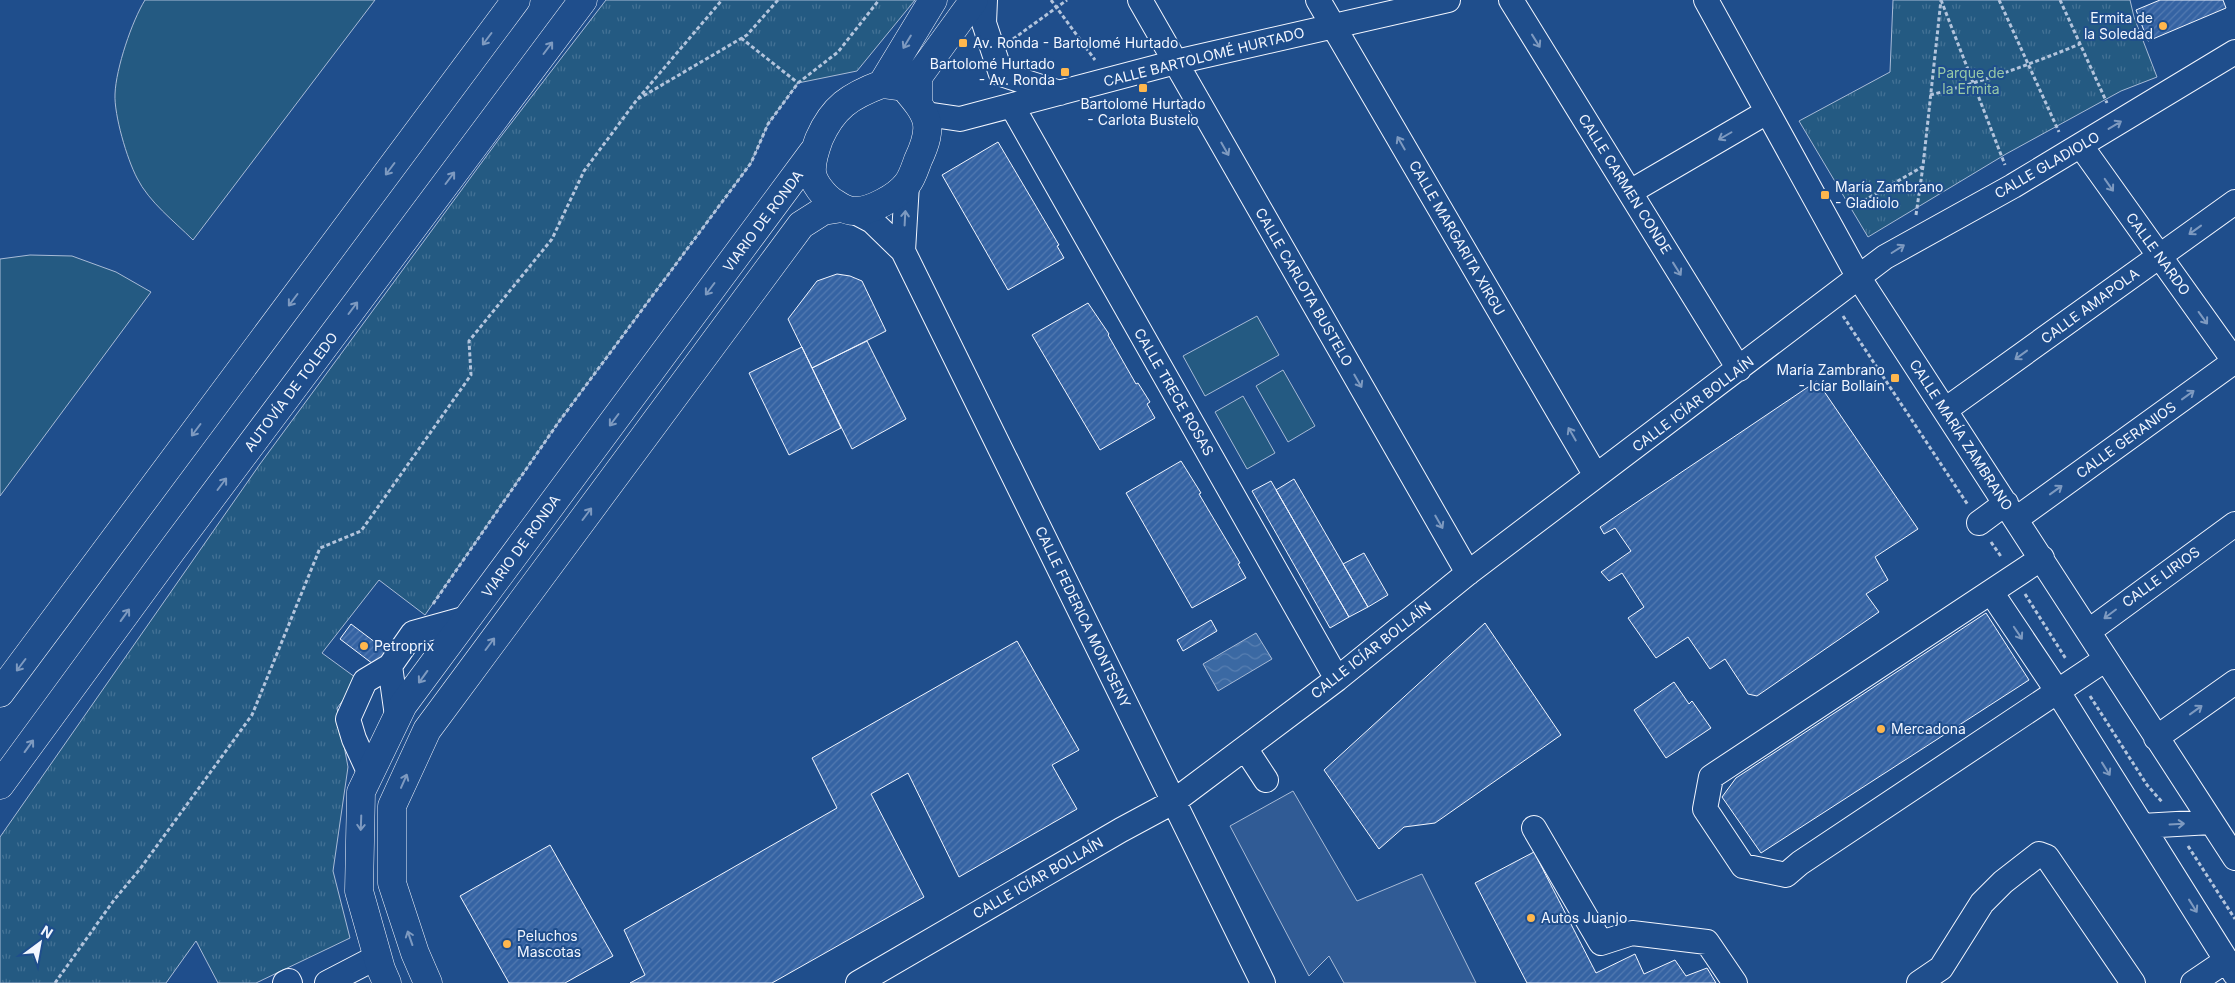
<svg xmlns="http://www.w3.org/2000/svg" width="2235" height="983" font-family="Inter,sans-serif">
  <style>
    .grass { fill: #245a82; stroke: #a8bbd7 }
    .park { fill: url(#park-tufts); stroke: #a8bbd7 }
    .parking { fill: #305b95; stroke: #a8bbd7 }
    .water { fill: url(#water-waves); stroke: #a8bbd7 }
    .building { fill: url(#building-hatch); stroke: #f2f6ff }
    .lines { fill: none; stroke-linecap: round; stroke-linejoin: round }
    .minor-casing { stroke: #f2f6ff; stroke-width: 26 }
    .major-casing { stroke: #f2f6ff; stroke-width: 29 }
    .highway-casing { stroke: #f2f6ff; stroke-width: 29 }
    .path { stroke: #b3c4dc; stroke-width: 3; stroke-dasharray: 4 2.5; stroke-linecap: butt }
    .minor { stroke: #1f4e8c; stroke-width: 24 }
    .major { stroke: #1f4e8c; stroke-width: 28 }
    .highway { stroke: #1f4e8c; stroke-width: 28 }
    .oneway { stroke: #7e9ac0 }
    .poi-dot { fill: #ffb74d; stroke: #1f4e8c; stroke-width: 2 }
    .labels { text-anchor: middle; stroke-width: 4; stroke-linejoin: round; paint-order: stroke }
    .poi-label { font-size: 14px; fill: #f2f6ff; stroke: #1f4e8c; text-anchor: start }
    .street-label { font-size: 14px; fill: #f2f6ff; stroke: #1f4e8c }
    .park-label { font-size: 14px; fill: #97c8a6; stroke: #1f4e8c }
  </style>
  <defs>
    <pattern id="park-tufts" width="24" height="20" patternUnits="userSpaceOnUse" patternTransform="scale(1.25)"><rect width="24" height="20" fill="#245a82"/><path d="M3 7l-1-3M5 7V3M7 7l1-3M15 17l-1-3M17 17v-4M19 17l1-3" fill="none" stroke="#447295"/></pattern>
    <pattern id="water-waves" width="16" height="10" patternUnits="userSpaceOnUse" patternTransform="scale(1.25)"><rect width="16" height="10" fill="#3b69a3"/><path d="M0 5q4-4 8 0t8 0" fill="none" stroke="#587fb1"/></pattern>
    <pattern id="building-hatch" width="6" height="6" patternUnits="userSpaceOnUse" patternTransform="scale(1.25)"><rect width="6" height="6" fill="#3563a3"/><path d="M-1 1l2-2M0 6l6-6M5 7l2-2" fill="none" stroke="#537ab1"/></pattern>
  </defs>
  <rect width="100%" height="100%" fill="#1f4e8c"/>
  <path class="grass" d="M145 0H375L193 240C174 221 149 202 137 178 127 159 114 115 115 94 116 68 132 21 145 0Z
    M30 255 72 256 116 272 151 292 0 496V259Z
    M1257 316 1279 355 1205 396 1183 356Z
    M1283 370 1315 426 1288 442 1256 386Z
    M1243 396 1275 453 1247 469 1215 412Z"/>
  <path class="park" d="M606 0H915L857 71 798 83 768 124 751 163 558 423 425 615 379 580 322 653 359 680 337 708 348 767 333 871 350 938 256 983H218L196 941 166 983H0V837L260 464 499 139Z
    M1893 0H2130L2134 17 2157 77 2121 91 2006 154 1868 237 1799 121 1890 72Z"/>
  <path class="parking" d="M1293 791 1357 901 1422 874 1476 983H1344L1329 956 1309 976 1230 826Z"/>
  <path class="water" d="M1256 633 1272 659 1218 691 1203 664Z"/>
  <path class="building" d="M2160 0H2223L2226 8 2148 41 2136 10Z
    M998 142 1059 245 1057 246 1064 258 1008 290 942 175Z
    M837 274 850 276 862 281 886 331 812 368 788 319 817 281Z
    M1088 303 1109 334 1108 335 1136 384 1138 383 1150 402 1147 404 1155 418 1100 450 1032 335Z
    M867 341 906 419 852 449 812 368Z
    M802 347 841 428 789 455 749 373Z
    M1817 381 1918 529 1875 557 1888 580 1866 594 1879 612 1757 696 1748 694 1725 659 1710 669 1688 637 1656 658 1628 618 1644 607 1622 573 1609 581 1601 572 1631 551 1615 528 1604 534 1600 527Z
    M1181 461 1201 493 1199 494 1240 563 1238 564 1246 578 1192 608 1126 493Z
    M1294 479 1368 607 1349 617 1276 490Z
    M1271 481 1349 617 1330 628 1252 491Z
    M1364 553 1388 595 1368 607 1343 564Z
    M1986 613 2029 680 1761 853 1722 797 1736 778Z
    M1211 620 1217 631 1183 651 1177 640Z
    M1485 623 1561 735 1435 823 1404 827 1379 849 1324 770Z
    M351 624 388 652 377 667 340 639Z
    M1017 641 1079 750 1052 765 1077 809 959 877 908 773 871 794 924 897 772 983H630L645 975 624 930 837 808 812 758Z
    M1674 682 1689 704 1692 701 1711 728 1666 758 1634 710Z
    M550 845 613 956 565 983H509L460 896Z
    M1534 852 1596 973 1635 954 1644 974 1675 960 1686 976 1707 968 1716 983H1527L1475 883Z"/>
  <g class="lines">
    <g class="minor-casing">
      <path id="minor" d="M985 0 984 23 1001 74 1060 93
        M1140 0 1468 573
        M1318 0 1596 476
        M1511 0 1739 369
        M1706 0 1859 278 2235 858
        M1012 106 1337 679
        M926 114 960 119 1176 62 1448 0
        M2081 146 2235 362
        M1630 192 1767 112
        M853 211 872 221 903 251 1263 983
        M903 251 907 184
        M1945 410 2235 202
        M2016 519 2235 361
        M1979 523 2006 503
        M2042 558 1711 777 1705 809 1743 866 1786 875 1800 863 2106 659
        M1991 592 2058 692 2235 974
        M2089 631 2235 524
        M397 716 390 666 413 633 467 618
        M2156 738 2235 682
        M1245 748 1266 780
        M370 774 354 739 348 719 365 681 390 666
        M2142 826 2211 822
        M1534 828 1601 943 1632 933 1707 942 1735 983
        M285 983 289 981 290 983
        M327 983 377 957
        M858 983 1121 830 1173 802 1337 679 1468 573 1885 257 2013 186 2235 52
        M1919 983 1941 968 1982 903 2003 882 2039 854 2047 857 2133 983
        M2193 983 2227 960"/>
    </g>
    <g class="major-casing">
      <path id="major" d="M882 84 904 87C928 115 935 124 918 160 915 168 912 178 907 184 897 197 870 212 854 211 846 211 839 206 833 202 825 197 813 183 812 172 811 161 815 150 819 139 833 107 850 96 882 84Z
        M882 84 933 0
        M918 103V77L974 0
        M387 983 381 969 359 891 361 792 403 705 813 152
        M428 983 415 953 392 883V806L427 730 801 225 823 211 842 208"/>
    </g>
    <g class="highway-casing">
      <path id="highway" d="M0 693 516 0
        M0 785 170 553 583 0"/>
    </g>
    <path class="path" d="M1051 0 1095 60
      M1941 0 2005 165
      M1999 0 2059 132
      M2060 0 2107 103
      M741 38 798 83
      M1013 39 1067 0
      M1930 95C1982 82 2031 64 2080 44
      M638 99 747 35 778 0
      M1858 204 1922 167
      M1916 215 1923 166 1941 0
      M1843 316 1968 505
      M1991 542 2002 558
      M2025 594 2066 659
      M433 604 558 423 751 163 768 124 798 83 838 52 879 0
      M2090 696 2147 785 2162 802
      M2188 846 2235 919
      M55 983 114 900 140 869 252 715 320 548 361 531 471 375 469 341 552 239 584 171 636 101 722 0"/>
    <use href="#minor" class="minor"/>
    <use href="#major" class="major"/>
    <use href="#highway" class="highway"/>
  </g>
  <defs><path id="oneway-shaft" d="M-6 0H5M1.5-3L5.5 0L1.5 3" fill="none" stroke-width="1.6" stroke-linecap="round" stroke-linejoin="round" transform="scale(1.25)"/></defs>
  <g class="oneway">
    <use href="#oneway-shaft" transform="translate(487 39) rotate(127)"/>
    <use href="#oneway-shaft" transform="translate(1536 41) rotate(58)"/>
    <use href="#oneway-shaft" transform="translate(907 42) rotate(121)"/>
    <use href="#oneway-shaft" transform="translate(548 48) rotate(-53)"/>
    <use href="#oneway-shaft" transform="translate(2115 125) rotate(-31)"/>
    <use href="#oneway-shaft" transform="translate(1725 136) rotate(150)"/>
    <use href="#oneway-shaft" transform="translate(1401 143) rotate(-120)"/>
    <use href="#oneway-shaft" transform="translate(1225 149) rotate(60)"/>
    <use href="#oneway-shaft" transform="translate(390 169) rotate(127)"/>
    <use href="#oneway-shaft" transform="translate(450 178) rotate(-53)"/>
    <use href="#oneway-shaft" transform="translate(2109 185) rotate(55)"/>
    <use href="#oneway-shaft" transform="translate(905 218) rotate(-87)"/>
    <use href="#oneway-shaft" transform="translate(2195 230) rotate(144)"/>
    <use href="#oneway-shaft" transform="translate(1898 249) rotate(-32)"/>
    <use href="#oneway-shaft" transform="translate(1677 269) rotate(58)"/>
    <use href="#oneway-shaft" transform="translate(710 289) rotate(127)"/>
    <use href="#oneway-shaft" transform="translate(293 300) rotate(127)"/>
    <use href="#oneway-shaft" transform="translate(353 308) rotate(-53)"/>
    <use href="#oneway-shaft" transform="translate(2203 318) rotate(54)"/>
    <use href="#oneway-shaft" transform="translate(2021 355) rotate(144)"/>
    <use href="#oneway-shaft" transform="translate(1358 381) rotate(60)"/>
    <use href="#oneway-shaft" transform="translate(2188 395) rotate(-36)"/>
    <use href="#oneway-shaft" transform="translate(614 420) rotate(127)"/>
    <use href="#oneway-shaft" transform="translate(196 430) rotate(127)"/>
    <use href="#oneway-shaft" transform="translate(1572 434) rotate(-120)"/>
    <use href="#oneway-shaft" transform="translate(222 484) rotate(-53)"/>
    <use href="#oneway-shaft" transform="translate(2056 490) rotate(-36)"/>
    <use href="#oneway-shaft" transform="translate(587 514) rotate(-53)"/>
    <use href="#oneway-shaft" transform="translate(1439 522) rotate(60)"/>
    <use href="#oneway-shaft" transform="translate(2110 614) rotate(143)"/>
    <use href="#oneway-shaft" transform="translate(125 615) rotate(-54)"/>
    <use href="#oneway-shaft" transform="translate(2018 633) rotate(56)"/>
    <use href="#oneway-shaft" transform="translate(490 644) rotate(-53)"/>
    <use href="#oneway-shaft" transform="translate(21 665) rotate(127)"/>
    <use href="#oneway-shaft" transform="translate(423 677) rotate(126)"/>
    <use href="#oneway-shaft" transform="translate(2196 710) rotate(-36)"/>
    <use href="#oneway-shaft" transform="translate(29 746) rotate(-54)"/>
    <use href="#oneway-shaft" transform="translate(2106 769) rotate(58)"/>
    <use href="#oneway-shaft" transform="translate(404 781) rotate(-66)"/>
    <use href="#oneway-shaft" transform="translate(361 823) rotate(92)"/>
    <use href="#oneway-shaft" transform="translate(2177 824) rotate(-3)"/>
    <use href="#oneway-shaft" transform="translate(2193 906) rotate(58)"/>
    <use href="#oneway-shaft" transform="translate(410 938) rotate(-109)"/>
  </g>
  <g class="poi-dot">
    <circle cx="2163" cy="26" r="5"/>
    <rect x="958" y="38" width="10" height="10" rx="2.5"/>
    <rect x="1060" y="67" width="10" height="10" rx="2.5"/>
    <rect x="1138" y="83" width="10" height="10" rx="2.5"/>
    <rect x="1820" y="190" width="10" height="10" rx="2.5"/>
    <rect x="1890" y="373" width="10" height="10" rx="2.5"/>
    <circle cx="364" cy="646" r="5"/>
    <circle cx="1881" cy="729" r="5"/>
    <circle cx="1531" cy="918" r="5"/>
    <circle cx="507" cy="944" r="5"/>
  </g>
  <g class="labels">
    <g class="poi-label">
      <text x="2153" y="23" text-anchor="end">Ermita de<tspan x="2153" dy="16">la Soledad</tspan></text>
      <text x="973" y="48">Av. Ronda - Bartolomé Hurtado</text>
      <text x="1055" y="69" text-anchor="end">Bartolomé Hurtado<tspan x="1055" dy="16">- Av. Ronda</tspan></text>
      <text x="1143" y="109" text-anchor="middle">Bartolomé Hurtado<tspan x="1143" dy="16">- Carlota Bustelo</tspan></text>
      <text x="1835" y="192">María Zambrano<tspan x="1835" dy="16">- Gladiolo</tspan></text>
      <text x="1885" y="375" text-anchor="end">María Zambrano<tspan x="1885" dy="16">- Icíar Bollaín</tspan></text>
      <text x="374" y="651">Petroprix</text>
      <text x="1891" y="734">Mercadona</text>
      <text x="1541" y="923">Autos Juanjo</text>
      <text x="517" y="941">Peluchos<tspan x="517" dy="16">Mascotas</tspan></text>
    </g>
    <g class="street-label">
      <text transform="translate(1204 57) rotate(-14)" y="5">CALLE BARTOLOMÉ HURTADO</text>
      <text transform="translate(2047 165) rotate(-30)" y="5">CALLE GLADIOLO</text>
      <text transform="translate(1625 184) rotate(58)" y="5">CALLE CARMEN CONDE</text>
      <text transform="translate(763 221) rotate(-53)" y="5">VIARIO DE RONDA</text>
      <text transform="translate(1457 238) rotate(60)" y="5">CALLE MARGARITA XIRGU</text>
      <text transform="translate(2158 254) rotate(54)" y="5">CALLE NARDO</text>
      <text transform="translate(1304 287) rotate(60)" y="5">CALLE CARLOTA BUSTELO</text>
      <text transform="translate(2090 306) rotate(-36)" y="5">CALLE AMAPOLA</text>
      <text transform="translate(291 392) rotate(-53)" y="5">AUTOVÍA DE TOLEDO</text>
      <text transform="translate(1174 392) rotate(60)" y="5">CALLE TRECE ROSAS</text>
      <text transform="translate(1693 404) rotate(-37)" y="5">CALLE ICÍAR BOLLAÍN</text>
      <text transform="translate(1961 435) rotate(57)" y="5">CALLE MARÍA ZAMBRANO</text>
      <text transform="translate(2126 440) rotate(-36)" y="5">CALLE GERANIOS</text>
      <text transform="translate(521 546) rotate(-54)" y="5">VIARIO DE RONDA</text>
      <text transform="translate(2161 577) rotate(-36)" y="5">CALLE LIRIOS</text>
      <text transform="translate(1083 617) rotate(64)" y="5">CALLE FEDERICA MONTSENY</text>
      <text transform="translate(1371 650) rotate(-38)" y="5">CALLE ICÍAR BOLLAÍN</text>
      <text transform="translate(1038 878) rotate(-30)" y="5">CALLE ICÍAR BOLLAÍN</text>
    </g>
    <g class="park-label">
      <text x="1971" y="78">Parque de<tspan x="1971" dy="16">la Ermita</tspan></text>
    </g>
  </g>
  <g transform="translate(40 943) rotate(32)" stroke="#1f4e8c" stroke-width="4" paint-order="stroke">
  <path d="M0-4L9 19L0 12L-9 19Z" fill="#f2f6ff"/>
  <text y="-8" font-size="14" font-weight="bold" text-anchor="middle" fill="#f2f6ff">N</text>
  </g>
</svg>
